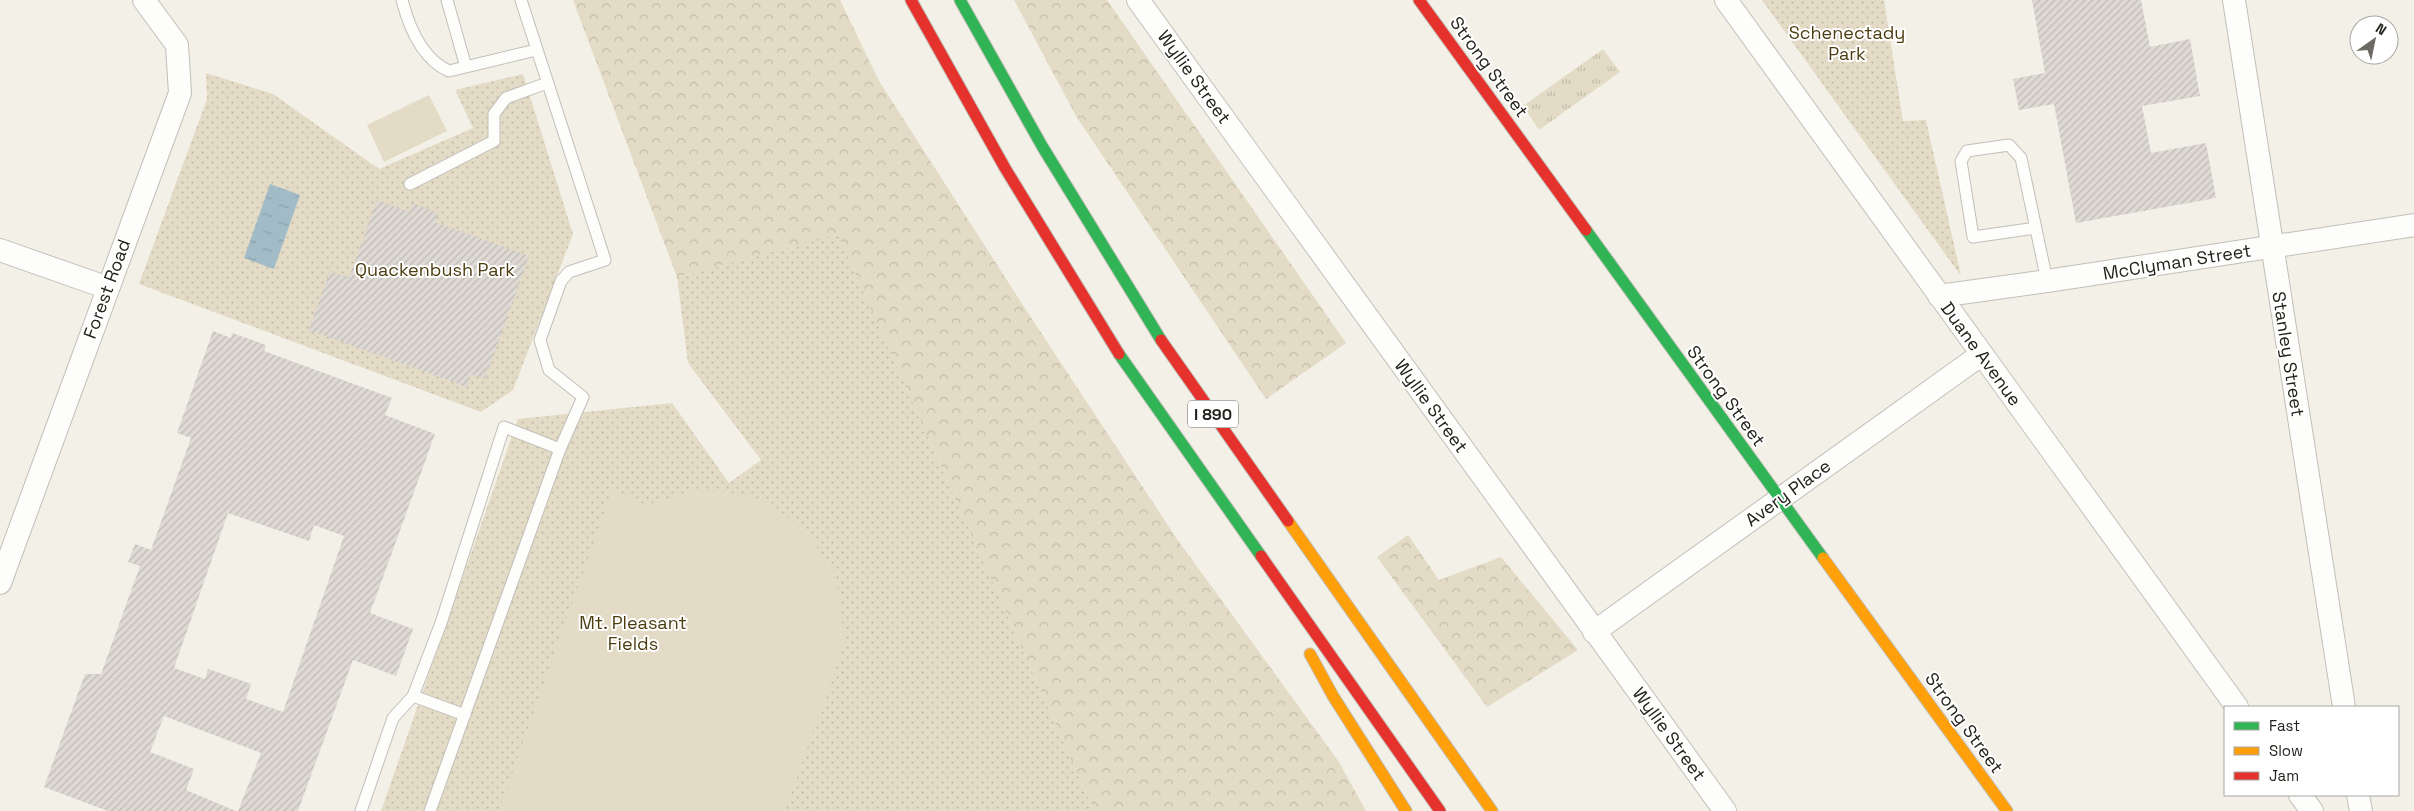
<svg xmlns="http://www.w3.org/2000/svg" width="2414" height="811" font-family="'Space Grotesk',sans-serif">
  <style>
    .grass { fill: url(#grass-tufts) }
    .forest { fill: url(#forest-crowns) }
    .park { fill: url(#park-dots) }
    .garden { fill: #e3dbc5 }
    .water { fill: url(#water-ripples) }
    .building { fill: url(#building-hatch); fill-rule: evenodd }
    .lines { fill: none; stroke-linecap: round; stroke-linejoin: round }
    .lane-casing { stroke: #c2bfb8; stroke-width: 13 }
    .street-casing { stroke: #c2bfb8; stroke-width: 24 }
    .fast-casing { stroke: #c2bfb8; stroke-width: 13 }
    .slow-casing { stroke: #c2bfb8; stroke-width: 13 }
    .jam-casing { stroke: #c2bfb8; stroke-width: 13 }
    .lane { stroke: #fdfdfb; stroke-width: 11 }
    .street { stroke: #fdfdfb; stroke-width: 22 }
    .fast { stroke: #30b455; stroke-width: 11 }
    .slow { stroke: #ff9f0a; stroke-width: 11 }
    .jam { stroke: #e5322d; stroke-width: 11 }
    .labels { text-anchor: middle; stroke-width: 4; stroke-linejoin: round; paint-order: stroke }
    .shield { fill: #fff; stroke: #666460; stroke-width: 1 }
    .shield-label { font-size: 16px; font-weight: bold; fill: #24221c }
    .park-label { font-size: 18px; fill: #4c3c0f; stroke: #fff }
    .street-label { font-size: 18px; fill: #24221c; stroke: #fff }
  </style>
  <defs>
    <pattern id="grass-tufts" width="24" height="20" patternUnits="userSpaceOnUse" patternTransform="scale(1.25)"><rect width="24" height="20" fill="#e3dbc5"/><path d="M3 7l-1-3M5 7V3M7 7l1-3M15 17l-1-3M17 17v-4M19 17l1-3" fill="none" stroke="#c3bca9"/></pattern>
    <pattern id="forest-crowns" width="20" height="18" patternUnits="userSpaceOnUse" patternTransform="scale(1.25)"><rect width="20" height="18" fill="#e3dbc5"/><path d="M2 6a3 3 0 1 1 6 0M12 15a3 3 0 1 1 6 0" fill="none" stroke="#c3bca9"/></pattern>
    <pattern id="park-dots" width="8" height="8" patternUnits="userSpaceOnUse" patternTransform="scale(1.25)"><rect width="8" height="8" fill="#e3dbc5"/><path d="M2 2h.1M6 6h.1" fill="none" stroke="#c3bca9" stroke-width="1.8" stroke-linecap="round"/></pattern>
    <pattern id="water-ripples" width="26" height="14" patternUnits="userSpaceOnUse" patternTransform="scale(1.25)"><rect width="26" height="14" fill="#a2bcc7"/><path d="M2 4q2-2 4 0t4 0M15 11q2-2 4 0t4 0" fill="none" stroke="#8ba1aa"/></pattern>
    <pattern id="building-hatch" width="6" height="6" patternUnits="userSpaceOnUse" patternTransform="scale(1.25)"><rect width="6" height="6" fill="#ded9d3"/><path d="M-1 1l2-2M0 6l6-6M5 7l2-2" fill="none" stroke="#bebab5"/></pattern>
  </defs>
  <rect width="100%" height="100%" fill="#f3f0e7"/>
  <path class="grass" d="M1603 49 1620 72 1539 130 1523 106Z"/>
  <path class="forest" d="M573 0H840L879 81 1028 313 1177 539 1339 762 1366 811H1094L838 236 677 277Z
    M1014 0H1107L1346 343 1266 399 1076 116Z
    M1408 535 1439 580 1501 557 1578 650 1487 707 1377 557Z"/>
  <path class="park" d="M1762 0H1884L1903 121 1926 120 1961 276Z
    M206 73 273 94 379 169 473 128 455 90 523 74 573 234 513 390 481 412 139 284 207 99Z
    M838 235 1094 811H381L518 419 672 403 729 483 761 460 688 363 677 277Z"/>
  <path class="garden" d="M429 95 447 131 384 162 367 125Z
    M612 490 646 505 692 491 726 492 759 499 785 515 811 538 836 576 845 642 785 811H499Z"/>
  <path class="water" d="M270 184 300 195 274 269 244 258Z"/>
  <path class="building" d="M2032 0H2141L2150 47 2190 39 2200 96 2142 106 2151 153 2206 143 2216 198 2076 223 2054 104 2019 110 2013 79 2045 73Z
    M377 200 409 212 412 203 438 213 435 222 529 256 485 379 471 374 467 387 309 330 330 271 349 278Z
    M213 331 231 338 232 333 266 345 264 351 392 398 385 415 435 434 370 613 413 629 396 676 353 660 298 811H238L261 753 164 716 150 752 194 769 186 790 236 811H108L44 787 85 674H101L140 566 128 562 135 544 151 550 191 438 177 433ZM228 513 309 541 314 525 344 536 283 712 246 699 251 684 208 669 205 679 174 668Z"/>
  <g class="lines">
    <g class="lane-casing">
      <path id="lane" d="M402 0C409 27 422 59 449 71L536 50
        M447 0 466 67
        M410 184 494 141V114L506 98 547 83
        M2036 228 1973 237 1961 161 1967 151 2009 145 2021 158 2047 281
        M413 696 465 715
        M361 811 393 718 413 696 441 623 504 427 560 449 583 397 549 370 540 340 561 281 569 272 605 260 521 0
        M430 811 560 449"/>
    </g>
    <g class="street-casing">
      <path id="street" d="M1138 0 1725 811
        M1726 0 2237 707
        M2234 0 2344 707
        M0 250 108 288
        M1939 296 2047 281 2414 225
        M0 583 180 93 177 45 144 0
        M1594 632 1982 354
        M2300 795 2312 811
        M2358 795 2361 811"/>
    </g>
    <g class="fast-casing">
      <path id="fast" d="M960 0 1042 146 1161 340
        M1586 230 1823 558
        M1119 354 1261 556"/>
    </g>
    <g class="slow-casing">
      <path id="slow" d="M1288 521 1492 811
        M1823 558 2007 811
        M1310 654 1333 696 1406 811"/>
    </g>
    <g class="jam-casing">
      <path id="jam" d="M911 0 1005 168 1119 354
        M1419 0 1586 230
        M1161 340 1288 521
        M1261 556 1440 811"/>
    </g>
    <use href="#lane" class="lane"/>
    <use href="#street" class="street"/>
    <use href="#fast" class="fast"/>
    <use href="#slow" class="slow"/>
    <use href="#jam" class="jam"/>
  </g>
  <g class="labels">
    <rect class="shield" x="1188" y="400.5" width="50" height="27" rx="4"/>
    <g class="shield-label">
      <text x="1213" y="420">I 890</text>
    </g>
    <g class="park-label">
      <text x="1847" y="39">Schenectady<tspan x="1847" dy="21">Park</tspan></text>
      <text x="435" y="276">Quackenbush Park</text>
      <text x="633" y="629">Mt. Pleasant<tspan x="633" dy="21">Fields</tspan></text>
    </g>
    <g class="street-label">
      <text transform="translate(1489 67) rotate(54)" y="6">Strong Street</text>
      <text transform="translate(1194 77) rotate(54)" y="6">Wyllie Street</text>
      <text transform="translate(2177 262) rotate(-9)" y="6">McClyman Street</text>
      <text transform="translate(107 289) rotate(-70)" y="6">Forest Road</text>
      <text transform="translate(1981 354) rotate(54)" y="6">Duane Avenue</text>
      <text transform="translate(2288 354) rotate(81)" y="6">Stanley Street</text>
      <text transform="translate(1726 396) rotate(54)" y="6">Strong Street</text>
      <text transform="translate(1431 406) rotate(54)" y="6">Wyllie Street</text>
      <text transform="translate(1788 493) rotate(-36)" y="6">Avery Place</text>
      <text transform="translate(1964 723) rotate(54)" y="6">Strong Street</text>
      <text transform="translate(1669 734) rotate(54)" y="6">Wyllie Street</text>
    </g>
  </g>
  <rect x="2224" y="706" width="175" height="90" fill="#ffffff" stroke="#a7a7a4"/>
  <rect x="2234" y="722" width="25" height="8" fill="#30b455" stroke="#a7a7a4"/>
  <text x="2269" y="731" font-size="15" fill="#24221c">Fast</text>
  <rect x="2234" y="747" width="25" height="8" fill="#ff9f0a" stroke="#a7a7a4"/>
  <text x="2269" y="756" font-size="15" fill="#24221c">Slow</text>
  <rect x="2234" y="772" width="25" height="8" fill="#e5322d" stroke="#a7a7a4"/>
  <text x="2269" y="781" font-size="15" fill="#24221c">Jam</text>
  <g transform="translate(2374 40) rotate(33)"><circle r="24" fill="#ffffff" stroke="#a7a7a4"/>
  <path d="M0-4L9 19L0 12L-9 19Z" fill="#6c6a63"/>
  <text y="-8" font-size="14" font-weight="bold" text-anchor="middle" fill="#24221c">N</text>
  </g>
</svg>
